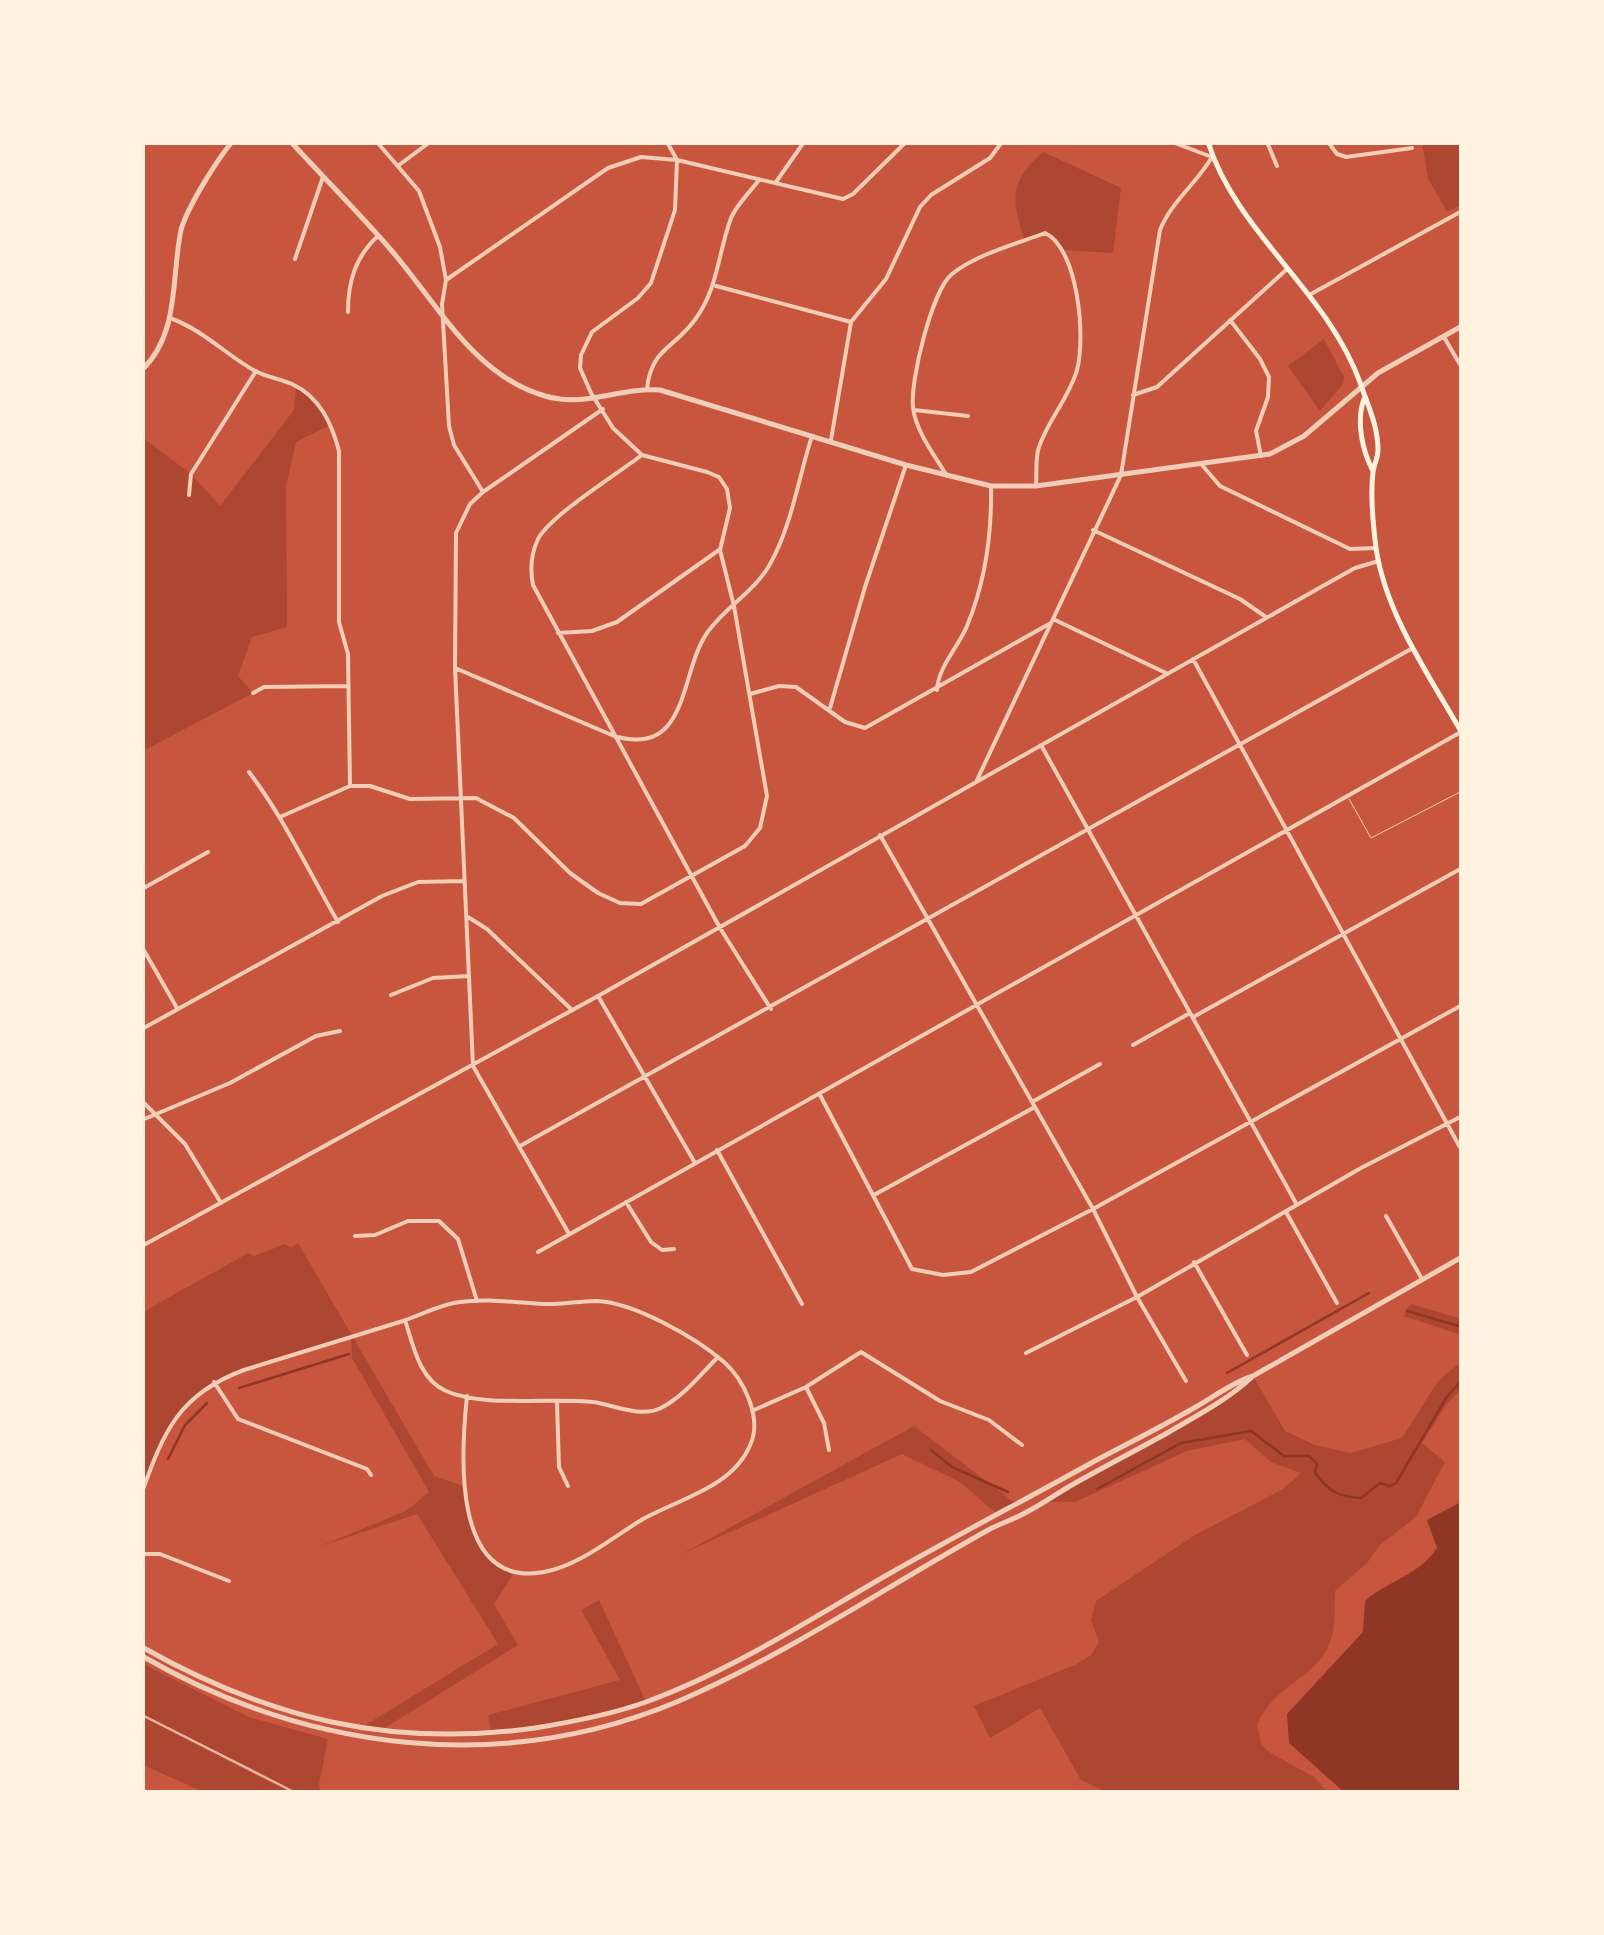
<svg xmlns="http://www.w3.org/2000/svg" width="1604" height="1935" font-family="Karla,sans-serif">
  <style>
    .green { fill: #ae4732 }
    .water { fill: #8f3625 }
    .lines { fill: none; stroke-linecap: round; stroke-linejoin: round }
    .stream { stroke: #8f3625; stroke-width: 2.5 }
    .service { stroke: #f1ccb7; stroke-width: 1 }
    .minor { stroke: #f1ccb7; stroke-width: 4 }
    .tertiary { stroke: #f1ccb7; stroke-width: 5 }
    .secondary { stroke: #fff3e0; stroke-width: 5 }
    .rail { stroke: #e9b49f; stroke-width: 2.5 }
  </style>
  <rect width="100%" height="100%" fill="#c8553d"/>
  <path class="green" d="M1422 143H1461V205L1447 212 1428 178Z
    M1043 152 1121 188 1113 253 1063 250 1057 239 1045 233 1025 241C1011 201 1009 181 1043 152Z
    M1324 339 1344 377 1343 384 1320 411 1288 366Z
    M296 386 317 404 332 424 296 442 286 486 287 627 252 637 238 676 253 693 143 751 142 437 191 474 220 506 294 410Z
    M298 1243 434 1476 463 1486C471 1526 478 1551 513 1574L494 1604 518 1645 380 1731 359 1729 498 1644 417 1514 318 1547 406 1511 429 1492 352 1358 351 1336C286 1357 201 1369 164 1434 154 1451 149 1473 143 1492V1312L248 1253 254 1256 285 1244 291 1248Z
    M1412 1304 1461 1319V1335L1404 1316 1406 1309Z
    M1461 1362V1389L1446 1405 1422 1443 1445 1462 1416 1517 1380 1545 1367 1563 1335 1591C1334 1607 1336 1625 1331 1640 1317 1679 1274 1684 1257 1725L1261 1744 1269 1752 1314 1777 1328 1792H1108L1081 1780 1040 1708 990 1738 974 1706 1077 1664 1091 1655 1099 1642 1091 1620 1096 1601 1195 1535 1283 1489 1301 1473 1271 1462 1245 1439 1187 1451 1075 1502H1044L1202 1413 1253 1376 1285 1431 1315 1445 1351 1453 1402 1438 1438 1381Z
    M914 1426 1015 1503 996 1513 960 1482 902 1454 682 1554Z
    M599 1600 646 1702 605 1714 491 1733 488 1715 620 1680 581 1610Z
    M143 1664 249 1717 328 1739 319 1784 320 1791 324 1792H204L143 1765Z"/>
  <path class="water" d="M1461 1502V1792H1344L1289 1743 1287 1714 1363 1632 1365 1601C1391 1579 1418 1576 1437 1548L1427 1520Z"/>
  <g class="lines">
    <path class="stream" d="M1407 1311 1462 1327
      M1227 1373 1369 1293
      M239 1388 349 1354
      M931 1450 952 1467 1008 1492
      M168 1459 185 1425 207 1403
      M1097 1489 1181 1443 1251 1431 1284 1456H1309L1317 1464 1315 1472C1327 1491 1339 1497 1361 1498L1380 1483 1390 1486 1396 1483 1446 1398 1462 1380"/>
    <path class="service" d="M1349 799 1371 838 1462 791"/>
    <path class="minor" d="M377 142 419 191 440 247 446 280 442 304 449 426 454 445 483 492
      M667 142 677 160 843 199 853 194 906 142
      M1267 142 1277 166
      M1328 142 1337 154 1346 157 1412 148
      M399 165 430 142
      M776 182 804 142
      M295 259 323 177
      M716 286 851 322
      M1311 294 1462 211
      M348 312C348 282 355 257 378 236
      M170 318C203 330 225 354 255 371 267 377 280 379 292 384 320 397 332 424 339 451V622L348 654 350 786
      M1230 320 1260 359 1269 377 1268 397 1256 431 1261 456
      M1444 337 1462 368
      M647 389C651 349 673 349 694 321 718 290 718 253 731 218 737 204 750 192 759 180
      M1133 395 1157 387 1286 270
      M914 410 968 416
      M831 440 851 322 886 279 920 207 931 195 990 158 1002 142
      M642 455C617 474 551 515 538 539 531 554 530 570 533 585L720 928 771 1009
      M1202 465 1220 486 1350 549 1376 548
      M947 476C935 456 915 430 913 407 910 381 932 290 952 274 977 254 1016 244 1045 233 1078 248 1086 337 1077 370 1069 398 1048 420 1039 447 1035 458 1037 474 1036 486
      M189 495 191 474 256 371
      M1093 530 1240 599 1266 617
      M1053 619 1166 673
      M558 633 592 631 617 622 719 550
      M1193 659 1462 1151
      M455 668 614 736C690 758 679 673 707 633 724 608 753 593 769 566 792 526 798 479 812 436
      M937 690C938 667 959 646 967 626 986 580 992 535 991 486
      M253 693 264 687 347 686
      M750 694 779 686 796 687 845 722 865 728 1049 624
      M830 708 865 587 906 465
      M1041 745 1297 1205
      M249 772C284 818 309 872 338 922
      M977 780 1121 475 1160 230C1171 202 1197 183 1212 157L1172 142
      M280 817 350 786H370L410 799 476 798 514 818 570 873 598 893 620 903 641 904 745 846 760 828 767 796 734 606 720 550 730 508 727 489 719 477 707 472 642 455 613 428 591 393 580 368 581 355 592 332 638 298 651 283 675 210 677 160 641 157 608 168 446 280
      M880 835 1093 1209 1137 1297 1186 1381
      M142 889 208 852
      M468 917 487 929 571 1009
      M142 947 177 1008
      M391 995 433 978 469 976
      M598 996 695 1163
      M1195 1016 1462 868
      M142 1029 382 896 418 882 464 881
      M1133 1045 1190 1013
      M820 1095 912 1269 943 1275 971 1272 1093 1209 1462 1005
      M142 1101 185 1144 221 1203
      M1032 1102 1100 1064
      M142 1120 230 1083 316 1036 340 1031
      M520 1146 1411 649
      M717 1150 802 1304
      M874 1195 1035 1107
      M626 1202 651 1242 662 1250 674 1249
      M1286 1212 1337 1303
      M1386 1216 1422 1279
      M568 1232 473 1066 455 668 456 533 470 504 483 492 603 409
      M355 1236 375 1235 408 1221H439L458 1239 477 1301
      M142 1246 598 996 1321 587 1355 568 1379 561
      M538 1252 1461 732
      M1194 1262 1247 1355
      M405 1320C413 1345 419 1379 446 1391 484 1408 552 1397 593 1402 614 1405 640 1418 661 1408 683 1397 701 1374 718 1357
      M1026 1353 1137 1297 1361 1168 1462 1116
      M214 1382 238 1419 367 1469 371 1475
      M806 1387 824 1423 829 1450
      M557 1403 559 1467 568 1486
      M752 1411 806 1387 861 1352 940 1401 989 1420 1022 1445
      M142 1492C164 1431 179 1394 244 1370 297 1354 350 1337 403 1321 421 1315 441 1304 460 1302 487 1298 516 1303 543 1304 561 1305 578 1301 596 1301 633 1302 695 1337 724 1362 743 1379 762 1416 751 1443 734 1487 681 1498 643 1519 613 1537 579 1566 544 1572 451 1589 461 1453 467 1396
      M142 1554H160L229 1581"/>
    <path class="tertiary" d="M291 142C324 178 359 213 391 250 437 303 474 376 545 396 586 408 620 387 660 390L906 465 991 486H1036L1270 454 1304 436 1378 373 1462 326
      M142 370C180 333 171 278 181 230 187 208 216 161 232 142
      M142 1647C269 1719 390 1748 535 1728 572 1722 610 1715 646 1702 731 1671 809 1620 887 1575 955 1536 1025 1500 1093 1462 1127 1444 1161 1427 1194 1408 1214 1397 1231 1383 1253 1376L1462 1257
      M142 1656C307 1751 501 1776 679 1701 788 1654 887 1586 990 1529 1002 1523 1014 1519 1025 1513 1041 1505 1055 1495 1070 1486 1103 1467 1137 1450 1169 1432 1198 1415 1227 1400 1251 1378"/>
    <path class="secondary" d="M1208 142C1237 234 1328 291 1361 385 1368 406 1378 426 1378 450 1378 458 1374 464 1373 472 1370 496 1373 524 1376 548 1386 615 1429 675 1462 733
      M1364 399C1356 421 1362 450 1373 471"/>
    <path class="rail" d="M142 1715 294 1792"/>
  </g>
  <rect width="1604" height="1935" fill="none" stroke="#fff3e0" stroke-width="290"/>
</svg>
